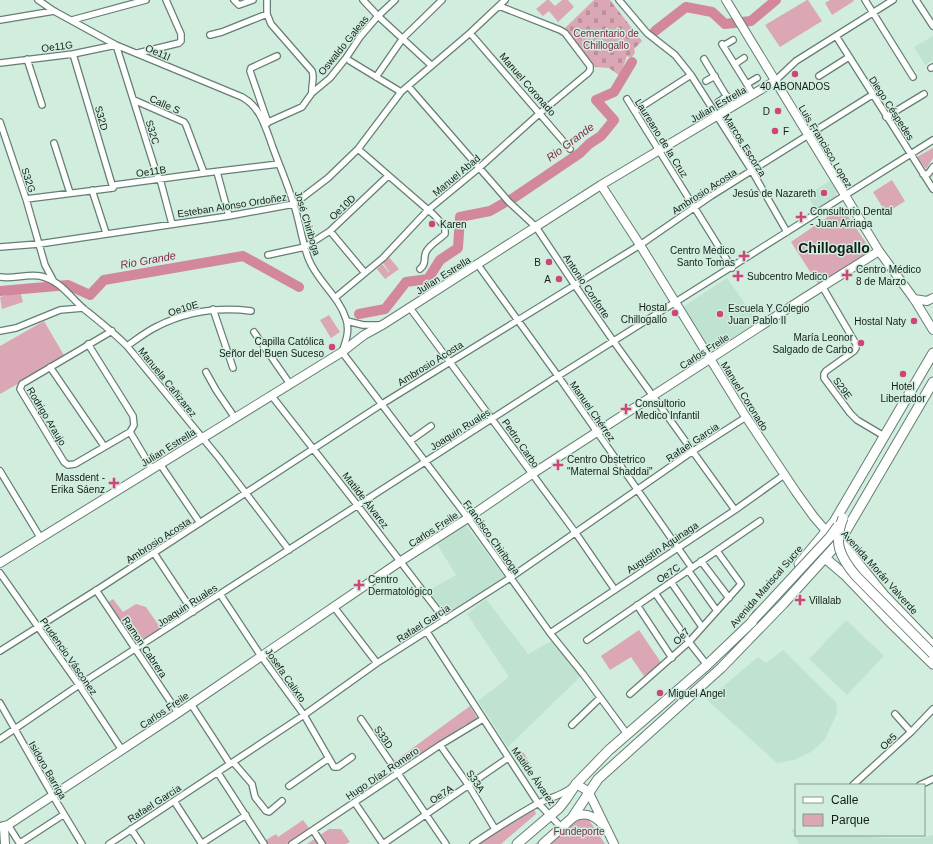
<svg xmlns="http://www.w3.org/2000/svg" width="933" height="844" font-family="Arial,sans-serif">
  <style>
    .built { fill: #bfe3d0 }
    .cemetery { fill: url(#cemetery-stones) }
    .park { fill: #dba7b5 }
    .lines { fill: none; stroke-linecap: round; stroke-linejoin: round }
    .river { stroke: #d2879d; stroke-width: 10 }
    .street-casing { stroke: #657f72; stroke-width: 8 }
    .secondary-casing { stroke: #657f72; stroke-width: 10 }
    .primary-casing { stroke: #657f72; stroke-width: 11 }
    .street { stroke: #fff; stroke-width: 5.5 }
    .secondary { stroke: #fff; stroke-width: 8 }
    .primary { stroke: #fff; stroke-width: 9 }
    .primary-bridge-casing { stroke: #657f72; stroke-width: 11; stroke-linecap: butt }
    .primary-bridge { stroke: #fff; stroke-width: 9 }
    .poi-dot { fill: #cf4479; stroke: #d1edde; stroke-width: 1.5 }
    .labels { text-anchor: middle; stroke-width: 3; stroke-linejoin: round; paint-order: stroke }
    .park-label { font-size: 10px; fill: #81284a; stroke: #d1edde }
    .street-label { font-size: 10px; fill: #141e19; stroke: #d1edde }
    .poi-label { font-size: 10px; fill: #141e19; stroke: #d1edde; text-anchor: start }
    .water-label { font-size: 11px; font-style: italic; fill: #82284a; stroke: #d1edde }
    .district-label { font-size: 14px; font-weight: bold; fill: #141e19; stroke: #d1edde }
  </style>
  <defs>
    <pattern id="cemetery-stones" width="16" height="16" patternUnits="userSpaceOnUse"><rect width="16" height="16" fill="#dba7b5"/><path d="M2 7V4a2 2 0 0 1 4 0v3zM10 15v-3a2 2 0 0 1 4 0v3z" fill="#bb8f9b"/></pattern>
  </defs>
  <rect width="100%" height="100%" fill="#d1edde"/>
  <path class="built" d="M933 36V60L925 65 914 47Z
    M830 181 837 190 836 197 816 209 807 195Z
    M727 278 758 322 712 351 683 307Z
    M465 524 507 580 447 620 426 592 456 575 437 544Z
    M486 599 528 654 555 639 582 675 508 747 478 701 509 677 467 614Z
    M846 620 884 656 847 695 809 659Z
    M783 650 836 702 837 713 825 739 811 752 794 760 777 763 707 700 758 657 766 663Z
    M791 829H796V835H853L883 838H921L933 835V844H799Z"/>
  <path class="cemetery" d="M594 0H610L642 41 634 49 635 53 631 58 627 56 620 76 609 68 595 67 565 28Z"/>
  <path class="park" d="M547 0H549L555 6 562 0H568L574 7 558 22 549 11 543 16 536 9Z
    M807 0H808L822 21 780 47 765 25Z
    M830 0H853L854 1 832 15 825 3Z
    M933 148V158L926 169 917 157Z
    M892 180 905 201 886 213 873 192Z
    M842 207 872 252 820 287 791 242Z
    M388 256 399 269 385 279 377 269 382 264 388 271 387 273 389 271 382 262Z
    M20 291 23 302 2 309 0 297Z
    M329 315 340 332 331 338 320 320Z
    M44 321 65 357 0 394V346Z
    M113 599 123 612 136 604 146 607 164 633 140 649 107 603Z
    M639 630 662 664 644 676 631 657 610 670 601 656Z
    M470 706 479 721 472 725 466 724 442 740 439 749 402 772 395 761Z
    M523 752 531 764 524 769 516 757Z
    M531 804 533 806 536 814 501 844H472Z
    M580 816 589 820 605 844H535L550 832Z
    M303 820 312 832 303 838 298 836 287 844H265L263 842 276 834 278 837Z
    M329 829H341L350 842 346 844H307Z"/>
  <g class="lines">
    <path class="river" d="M655 31 686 7 712 12 725 24 751 21 776 0
      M512 199 580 153 589 144 601 136 614 120 596 100 614 92 632 62
      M0 291 68 285 90 295 104 280 243 256 299 287
      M359 314 385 309 406 282 428 279 440 260 458 248 460 217 490 211 504 203"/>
    <g class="street-casing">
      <path id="street" d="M38 0 54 11 116 45 242 97C261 107 266 129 273 148 280 167 288 185 294 205 300 223 302 243 309 260 318 282 339 296 346 319 350 330 346 341 342 352L468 518 550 633 583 674 627 734
        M234 0 239 5 253 0
        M267 0V14L271 24 312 71C315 78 311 85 312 93
        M363 0 378 16 431 65
        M619 0 647 33 675 55 691 75 752 171 787 232
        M865 0 913 77
        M916 0 933 26
        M0 20 54 11
        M72 20 146 0
        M470 33 570 149
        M210 35 222 32 267 14
        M836 36 933 189
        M722 44 753 94
        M723 46 733 40
        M138 53 179 43 181 41V34L166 0
        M73 54 113 188
        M27 59 42 105
        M704 59 733 107
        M350 61 401 92
        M0 63 73 54 116 45 157 175 160 179 172 224
        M735 64 744 58
        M931 68 933 67
        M819 76 849 57
        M376 77 403 38 442 0
        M706 81 715 76
        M775 81 796 61 893 0
        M747 84 757 78
        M408 86 509 202 536 227 574 284 614 342 735 510
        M627 99 732 268
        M134 100 184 122 186 125 204 173
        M718 102 727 96
        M635 111 691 75
        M886 117 924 94
        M0 122 26 199 45 265 53 280
        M268 123 250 71 251 68 277 56
        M264 124 302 107 312 93 330 78 346 58 360 37 378 16 395 0
        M54 143 70 193
        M358 149 434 215 445 227V234C440 239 429 245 426 252 423 258 427 264 420 269
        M217 172 229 216
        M923 174H928L933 167
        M92 190 106 233
        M26 199 113 188 115 185 204 173 279 164
        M330 231 365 273
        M0 247 39 244 229 216 294 204 328 178 358 149 401 92 470 33 505 0
        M268 255 305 247 330 231 388 176
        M478 265 558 376 692 568
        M0 277C13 279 27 274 40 276 60 280 70 297 84 309 99 321 113 332 127 346L219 458 289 550
        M822 286 856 344V348L854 351 826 371 824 374V378L850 413 857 420 884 436
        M336 297 383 258 428 210 479 168 540 113 588 73 590 70V66L565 33 560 30 499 6
        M410 308 575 532 615 590
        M213 309 233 368
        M347 321 363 325H380
        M0 331 16 328 60 310 83 308
        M112 331 27 381 22 384 20 389 64 462 68 465 75 464 130 432
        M254 332 290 384
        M88 344 133 416 134 425 130 432 152 469
        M127 346C137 339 147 331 158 326 188 311 219 307 251 311
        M50 367 104 446
        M206 372 216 390 235 418
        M271 395 358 506 445 620
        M410 441 431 426
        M160 464 200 523
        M0 471 40 537
        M154 553 193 612
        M701 561 729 598
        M688 570 717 611
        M0 573 79 685 122 750
        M671 582 702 627
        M96 590 178 713
        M655 593 689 642 707 665
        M220 594 261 656 304 715 334 767H338L352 757
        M637 605 672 658
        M334 607 377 663
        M427 632 538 803 562 828
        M550 633 735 510 784 475
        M587 640 760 521
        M0 651 103 586 382 404 640 245 711 196 872 95
        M630 694 689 642 741 584 717 551
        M0 703 53 796 82 844
        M191 704 230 764
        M895 714 911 732
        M361 719 446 844
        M572 725 600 698
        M0 739 79 685 558 376 933 140
        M440 745 469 786 495 829
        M233 762 252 784 255 797 266 811 269 812 282 801
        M218 773 264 844
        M853 785 911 732 933 709
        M920 785 933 779
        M289 786 329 758
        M174 801 202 844
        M355 803 383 844
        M8 825 20 844
        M131 829 141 844
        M313 830 322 844
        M20 843 63 815
        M109 844 304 715 377 663 510 578 693 451 746 417
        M201 844 246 815
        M292 844 440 745 483 719
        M383 844 508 758
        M473 844C494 830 515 816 537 804 548 798 561 796 571 788"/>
    </g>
    <g class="secondary-casing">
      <path id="secondary" d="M726 0 879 251 914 299 933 330
        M601 185 640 245 746 417 796 492 814 517 827 532
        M914 299 927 301 933 298
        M0 563 342 352 364 335 384 324 601 185 775 81
        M576 784 588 791 614 844
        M572 818C584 811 593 815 602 824
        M0 827 8 825 178 713 401 561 468 518 532 474 804 298 879 251
        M4 827 5 844"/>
    </g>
    <g class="primary-casing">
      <path id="primary" d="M836 538 840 541 884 595 933 646
        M825 558 845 575 889 621 933 664
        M799 564 834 522 933 353
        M517 844 559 808 566 799 576 784 609 750 707 665 752 622 758 614
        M543 844 572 818 598 779 721 668 783 604 840 541 933 382"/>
    </g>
    <use href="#street" class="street"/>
    <use href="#secondary" class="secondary"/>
    <use href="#primary" class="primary"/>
    <g class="primary-bridge-casing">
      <path id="primary-bridge" d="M843 518C833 543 840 557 856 576L933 654
        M753 620 830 537 838 526"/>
    </g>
    <use href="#primary-bridge" class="primary-bridge"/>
  </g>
  <g class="poi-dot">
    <circle cx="795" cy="74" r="4"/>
    <circle cx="778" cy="111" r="4"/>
    <circle cx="775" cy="131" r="4"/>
    <circle cx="824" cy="193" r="4"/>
    <path d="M799 211h4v4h4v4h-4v4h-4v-4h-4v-4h4z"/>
    <circle cx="432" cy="224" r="4"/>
    <path d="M742 250h4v4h4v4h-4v4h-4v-4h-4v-4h4z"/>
    <circle cx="549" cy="262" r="4"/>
    <path d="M845 269h4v4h4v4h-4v4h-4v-4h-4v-4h4z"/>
    <path d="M736 270h4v4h4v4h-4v4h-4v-4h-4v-4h4z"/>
    <circle cx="559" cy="279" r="4"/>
    <circle cx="675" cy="313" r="4"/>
    <circle cx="720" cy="314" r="4"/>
    <circle cx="914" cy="321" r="4"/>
    <circle cx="861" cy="343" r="4"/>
    <circle cx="332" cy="347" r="4"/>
    <circle cx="903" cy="374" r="4"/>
    <path d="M624 403h4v4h4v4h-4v4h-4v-4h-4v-4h4z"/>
    <path d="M556 459h4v4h4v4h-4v4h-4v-4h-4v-4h4z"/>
    <path d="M112 477h4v4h4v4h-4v4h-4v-4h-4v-4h4z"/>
    <path d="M357 579h4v4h4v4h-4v4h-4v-4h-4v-4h4z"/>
    <path d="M798 594h4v4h4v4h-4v4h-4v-4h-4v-4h4z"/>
    <circle cx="660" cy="693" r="4"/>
  </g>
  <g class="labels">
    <g class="park-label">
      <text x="606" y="37">Cementario de<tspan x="606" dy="12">Chillogallo</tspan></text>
      <text x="579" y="835">Fundeporte</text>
    </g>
    <g class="street-label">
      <text transform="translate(343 45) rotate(-51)" y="4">Oswaldo Galeas</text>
      <text transform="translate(57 46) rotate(-7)" y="4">Oe11G</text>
      <text transform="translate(158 52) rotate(23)" y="4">Oe11l</text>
      <text transform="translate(528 84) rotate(49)" y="4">Manuel Coronado</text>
      <text transform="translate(165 104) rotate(24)" y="4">Calle S</text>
      <text transform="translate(718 104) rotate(-30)" y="4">Julian Estrella</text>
      <text transform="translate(892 108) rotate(57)" y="4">Diego Céspedes</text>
      <text transform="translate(102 118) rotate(74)" y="4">S32D</text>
      <text transform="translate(153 132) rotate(73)" y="4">S32C</text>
      <text transform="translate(662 138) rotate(58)" y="4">Laureano de la Cruz</text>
      <text transform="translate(745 145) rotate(58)" y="4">Marcos Escorza</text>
      <text transform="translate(826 146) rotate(59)" y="4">Luis Francisco Lopez</text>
      <text transform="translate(151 171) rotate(-8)" y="4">Oe11B</text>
      <text transform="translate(456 175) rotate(-40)" y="4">Manuel Abad</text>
      <text transform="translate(29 180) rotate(72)" y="4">S32G</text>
      <text transform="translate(704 191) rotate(-33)" y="4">Ambrosio Acosta</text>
      <text transform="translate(232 205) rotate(-9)" y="4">Esteban Alonso Ordoñez</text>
      <text transform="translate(342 207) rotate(-43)" y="4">Oe10D</text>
      <text transform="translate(308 223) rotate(73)" y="4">José Chiriboga</text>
      <text transform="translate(443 275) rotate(-32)" y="4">Julian Estrella</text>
      <text transform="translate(587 286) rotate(56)" y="4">Antonio Conforte</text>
      <text transform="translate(183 308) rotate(-17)" y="4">Oe10E</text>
      <text transform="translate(704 351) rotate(-33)" y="4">Carlos Freile</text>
      <text transform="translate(430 363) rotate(-32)" y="4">Ambrosio Acosta</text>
      <text transform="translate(168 382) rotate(51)" y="4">Manuela Cañizarez</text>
      <text transform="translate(843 388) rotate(54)" y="4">S29E</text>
      <text transform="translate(745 396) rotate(58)" y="4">Manuel Coronado</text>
      <text transform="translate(593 411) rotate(55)" y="4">Manuel Chérrez</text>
      <text transform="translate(47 416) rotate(59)" y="4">Rodrigo Araujo</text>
      <text transform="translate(460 429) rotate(-32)" y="4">Joaquin Ruales</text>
      <text transform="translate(692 442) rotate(-34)" y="4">Rafael Garcia</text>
      <text transform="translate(521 443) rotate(55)" y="4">Pedro Carbo</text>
      <text transform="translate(168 447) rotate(-32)" y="4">Julian Estrella</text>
      <text transform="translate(366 500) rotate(52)" y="4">Matilde Álvarez</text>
      <text transform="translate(433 529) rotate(-33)" y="4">Carlos Freile</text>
      <text transform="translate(492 537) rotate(54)" y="4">Francisco Chiriboga</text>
      <text transform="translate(158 540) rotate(-33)" y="4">Ambrosio Acosta</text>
      <text transform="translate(662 547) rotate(-34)" y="4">Augustín Aguinaga</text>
      <text transform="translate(880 572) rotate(48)" y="4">Avenida Morán Valverde</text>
      <text transform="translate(668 573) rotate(-34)" y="4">Oe7C</text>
      <text transform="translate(766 586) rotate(-49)" y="4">Avenida Mariscal Sucre</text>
      <text transform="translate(187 605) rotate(-33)" y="4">Joaquin Ruales</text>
      <text transform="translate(423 623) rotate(-33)" y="4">Rafael Garcia</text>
      <text transform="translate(681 636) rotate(-46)" y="4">Oe7</text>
      <text transform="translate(145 647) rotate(56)" y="4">Ramon Cabrera</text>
      <text transform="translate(69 656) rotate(55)" y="4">Prudencio Vásconez</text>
      <text transform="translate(286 675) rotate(55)" y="4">Josefa Calixto</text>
      <text transform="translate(164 710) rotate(-34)" y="4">Carlos Freile</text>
      <text transform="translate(384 737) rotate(55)" y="4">S33D</text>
      <text transform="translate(888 741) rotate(-44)" y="4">Oe5</text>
      <text transform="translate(48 770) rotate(60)" y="4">Isidoro Barriga</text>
      <text transform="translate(382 773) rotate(-34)" y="4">Hugo Díaz Romero</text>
      <text transform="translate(534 776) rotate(55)" y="4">Matilde Álvarez</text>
      <text transform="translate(476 781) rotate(56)" y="4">S33A</text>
      <text transform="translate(441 794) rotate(-33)" y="4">Oe7A</text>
      <text transform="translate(154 803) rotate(-33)" y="4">Rafael Garcia</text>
    </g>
    <g class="poi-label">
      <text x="795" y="90" text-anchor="middle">40 ABONADOS</text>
      <text x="770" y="115" text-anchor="end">D</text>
      <text x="783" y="135">F</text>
      <text x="816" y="197" text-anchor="end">Jesús de Nazareth</text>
      <text x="810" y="215">Consultorio Dental<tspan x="810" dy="12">- Juan Arriaga</tspan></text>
      <text x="440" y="228">Karen</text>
      <text x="735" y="254" text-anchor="end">Centro Medico<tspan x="735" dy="12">Santo Tomas</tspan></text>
      <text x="541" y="266" text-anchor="end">B</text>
      <text x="856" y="273">Centro Médico<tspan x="856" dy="12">8 de Marzo</tspan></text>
      <text x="747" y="280">Subcentro Medico</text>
      <text x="551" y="283" text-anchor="end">A</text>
      <text x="667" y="311" text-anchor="end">Hostal<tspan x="667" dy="12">Chillogallo</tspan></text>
      <text x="728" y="312">Escuela Y Colegio<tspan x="728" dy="12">Juan Pablo II</tspan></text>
      <text x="906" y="325" text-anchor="end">Hostal Naty</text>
      <text x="853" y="341" text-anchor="end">María Leonor<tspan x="853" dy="12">Salgado de Carbo</tspan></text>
      <text x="324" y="345" text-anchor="end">Capilla Católica<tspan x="324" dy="12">Señor del Buen Suceso</tspan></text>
      <text x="903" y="390" text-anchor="middle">Hotel<tspan x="903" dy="12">Libertador</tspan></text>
      <text x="635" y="407">Consultorio<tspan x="635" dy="12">Medico Infantil</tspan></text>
      <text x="567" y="463">Centro Obstetrico<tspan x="567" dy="12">"Maternal Shaddai"</tspan></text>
      <text x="105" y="481" text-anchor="end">Massdent -<tspan x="105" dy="12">Erika Sáenz</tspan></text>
      <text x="368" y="583">Centro<tspan x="368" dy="12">Dermatológico</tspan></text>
      <text x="809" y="604">Villalab</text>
      <text x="668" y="697">Miguel Angel</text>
    </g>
    <g class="water-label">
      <text transform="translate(570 142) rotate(-37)" y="4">Rio Grande</text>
      <text transform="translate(148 260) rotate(-10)" y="4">Rio Grande</text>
    </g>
    <g class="district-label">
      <text x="834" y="253">Chillogallo</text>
    </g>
  </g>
  <rect x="795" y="784" width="130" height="52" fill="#d1edde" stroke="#859a8f"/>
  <rect x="803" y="797" width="20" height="6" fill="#ffffff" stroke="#859a8f"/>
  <text x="831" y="804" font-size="12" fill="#141e19">Calle</text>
  <rect x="803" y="814" width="20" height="12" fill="#dba7b5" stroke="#859a8f"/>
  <text x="831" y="824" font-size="12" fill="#141e19">Parque</text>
</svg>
